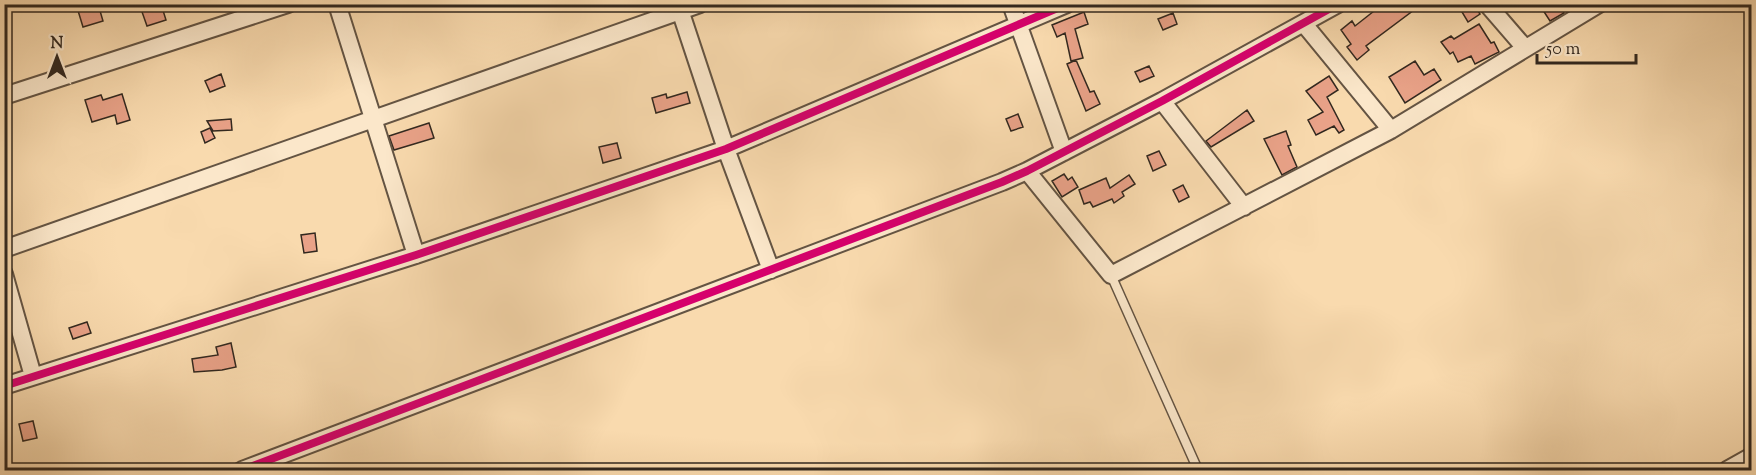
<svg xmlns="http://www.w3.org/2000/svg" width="1756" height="475" font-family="'Sorts Mill Goudy',serif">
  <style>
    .building { fill: #e9a288; stroke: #32281f; stroke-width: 1.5 }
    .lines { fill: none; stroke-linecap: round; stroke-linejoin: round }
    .service-casing { stroke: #645443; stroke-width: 11 }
    .minor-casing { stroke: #645443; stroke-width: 20 }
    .service { stroke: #fbe7ca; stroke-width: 8 }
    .minor { stroke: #fbe7ca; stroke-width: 16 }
    .cycleway-casing { stroke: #fbe7ca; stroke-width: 11 }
    .cycleway { stroke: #d6006c; stroke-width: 8 }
  </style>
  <rect width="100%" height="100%" fill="#f9daae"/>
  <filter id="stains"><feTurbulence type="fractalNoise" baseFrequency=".00333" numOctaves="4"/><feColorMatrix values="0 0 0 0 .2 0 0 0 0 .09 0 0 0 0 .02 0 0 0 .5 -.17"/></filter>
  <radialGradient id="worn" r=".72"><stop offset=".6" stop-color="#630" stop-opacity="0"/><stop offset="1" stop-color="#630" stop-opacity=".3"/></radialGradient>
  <path class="building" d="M76 4H98L103 21 83 27Z
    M153 4H161L166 20 147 26 141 9Z
    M1383 4H1422L1366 46 1369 50 1357 60 1347 47 1351 44 1341 30 1352 21 1355 26Z
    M1474 4 1480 14 1468 22 1462 12Z
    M1539 4H1558L1564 13 1550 21Z
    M1084 12 1088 24 1075 29 1083 58 1071 61 1065 33 1057 37 1052 25Z
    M1173 13 1177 24 1163 30 1158 19Z
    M1479 24 1491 43 1494 42 1499 52 1475 64 1471 56 1458 62 1453 52 1450 54 1441 42 1451 36 1454 39Z
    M1076 60 1090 92 1094 91 1100 104 1086 111 1067 64Z
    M1415 61 1424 75 1434 69 1441 80 1405 103 1389 77Z
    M1149 66 1154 76 1140 82 1135 72Z
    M221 74 225 86 210 92 205 81Z
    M1329 76 1338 90 1327 97 1344 130 1339 133 1334 126 1316 135 1308 120 1323 112 1306 91Z
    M687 92 690 103 656 113 652 98 666 94 667 98Z
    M122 94 130 120 117 124 115 115 92 122 85 100 101 95 103 100Z
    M1247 110 1254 121 1211 147 1206 141Z
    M1018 114 1023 127 1011 131 1006 119Z
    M231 119 232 130 213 131 207 121Z
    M429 123 434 138 394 150 389 136Z
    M210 128 215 138 205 143 201 132Z
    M1286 131 1291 145 1288 146 1297 167 1282 175 1264 139Z
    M617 143 621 158 603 163 599 147Z
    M1159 151 1166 165 1153 171 1147 156Z
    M1064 174 1068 180 1072 177 1078 187 1062 197 1052 181Z
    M1129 175 1135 184 1122 192 1124 196 1114 203 1112 199 1093 207 1090 202 1084 204 1079 190 1106 178 1110 188Z
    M1183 185 1189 197 1179 202 1173 190Z
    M315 233 317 251 304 253 301 235Z
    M87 322 91 333 73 339 69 328Z
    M231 343 236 367 222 370 194 372 192 359 218 355 216 347Z
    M33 421 37 438 23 441 19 424Z"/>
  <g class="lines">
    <g class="service-casing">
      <path id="service" d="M1111 275 1198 470"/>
    </g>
    <g class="minor-casing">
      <path id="minor" d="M337 4 416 255
        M678 4 726 149 771 270
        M1011 4 1064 152
        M1487 4 1525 48
        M1304 24 1391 130
        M4 96 288 4
        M1162 101 1244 207
        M1027 171 1111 275 1391 130 1599 4
        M4 249 700 4
        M4 274 33 376
        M4 386 416 255 726 149 1067 4
        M242 470 1002 182 1027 171 1162 101 1338 4
        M1727 470 1752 456"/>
    </g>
    <use href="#service" class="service"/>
    <use href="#minor" class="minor"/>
    <g class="cycleway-casing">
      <path id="cycleway" d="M4 386 416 255 726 149 1067 4
        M242 470 1002 182 1027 171 1162 101 1338 4"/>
    </g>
    <use href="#cycleway" class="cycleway"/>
  </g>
  <rect width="1756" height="475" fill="none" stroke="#f9daae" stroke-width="24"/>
  <rect x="6" y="6" width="1744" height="463" fill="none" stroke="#32281f" stroke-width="3"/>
  <rect x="12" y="12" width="1732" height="451" fill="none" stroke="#32281f" stroke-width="1.5"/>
  <g transform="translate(57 57)" stroke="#fbe7ca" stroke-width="4.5" paint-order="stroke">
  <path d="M0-4.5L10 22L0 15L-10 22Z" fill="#32281f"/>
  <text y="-9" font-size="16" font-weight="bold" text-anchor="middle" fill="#32281f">N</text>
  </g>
  <path d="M1537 54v9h99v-9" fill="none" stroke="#32281f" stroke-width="3"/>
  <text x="1546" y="54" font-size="18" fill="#32281f" stroke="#fbe7ca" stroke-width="4.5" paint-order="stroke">50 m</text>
  <rect width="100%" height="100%" filter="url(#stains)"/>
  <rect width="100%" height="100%" fill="url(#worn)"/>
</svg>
